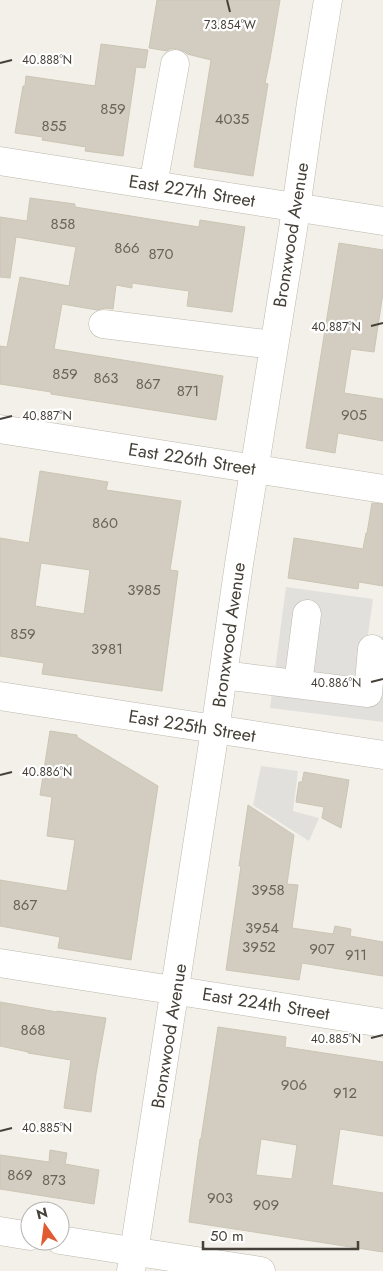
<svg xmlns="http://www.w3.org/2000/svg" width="383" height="1271" font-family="Jost,sans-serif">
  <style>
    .parking { fill: #e1e0dd }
    .building { fill: #d2cdc0; stroke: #ccc5b4; fill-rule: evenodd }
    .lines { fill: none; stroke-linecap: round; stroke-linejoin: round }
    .minor-casing { stroke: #bdb8ac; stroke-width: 29 }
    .minor { stroke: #fff; stroke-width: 28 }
    .ticks { fill: none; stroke: #454138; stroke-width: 2 }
    .labels { text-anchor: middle; stroke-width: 4.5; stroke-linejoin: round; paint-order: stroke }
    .number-label { font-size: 15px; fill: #68645a }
    .street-label { font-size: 18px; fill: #454138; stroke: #fff }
    .ticks-label { font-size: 12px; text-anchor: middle; fill: #454138; stroke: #fff; stroke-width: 4.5; stroke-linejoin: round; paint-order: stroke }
  </style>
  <rect width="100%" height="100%" fill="#f2f0e9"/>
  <path class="parking" d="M286 587 373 599 368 635 383 637V722L270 708Z
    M261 766 298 771 293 811 319 818 309 841 253 805Z"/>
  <path class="building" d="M157 0H280L270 59 265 83 268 84 253 176 194 167 211 60 187 54 185 52 178 49H170L167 51 149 48Z
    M101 44 148 50 145 68 136 67 123 156 85 151 86 147 42 140 43 137 15 133 23 86H25L26 76 95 86Z
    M30 198 75 204V207L199 227 200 220 245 227 232 312 187 306 189 291 132 283V288L116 285 113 309 105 308 97 310 62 304 54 349 223 376 216 420 51 394V392L0 384V346L7 347 20 277 69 286 76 247 16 237 10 278 0 277V217L27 221Z
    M339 243 383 250V293L374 352 351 349 344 393 383 399V441L338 433 335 453 306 448Z
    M40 471 108 482 106 490 181 501 170 570 178 571 162 691 42 674 44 663 0 656V538L29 543ZM41 563 90 570 84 614 35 606Z
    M372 503 383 504V586L359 582 358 589 288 578 294 538 363 549 366 533H367Z
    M50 731 77 735V737L158 786 131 960 58 948 60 937 0 926V880L67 891 75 840 47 836 52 797 40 795Z
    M304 772 349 780 341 828 322 818 324 807 296 802 299 782H302Z
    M248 805 294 835 287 884 298 885 292 928 333 934 335 926 351 929 350 936 383 942V976L302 963 299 980 226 970 241 866H239Z
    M0 1002 57 1012V1011L106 1018 96 1074 91 1112 64 1108 71 1060 28 1053V1052L0 1046Z
    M218 1027 286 1037 285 1047 383 1062V1136L340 1129 332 1185 383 1193V1252L189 1222 198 1154 200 1139H201ZM261 1139 297 1145 292 1179 256 1175Z
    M50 1150 67 1153 65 1164 99 1170 94 1204 0 1189V1155L49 1162Z"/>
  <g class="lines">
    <g class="minor-casing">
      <path id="minor" d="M0 161 383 221
        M153 185 175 64
        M103 324 274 345
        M0 429 383 489
        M223 675 368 693 372 649
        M298 684 307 614
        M0 696 383 755
        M0 963 383 1023
        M0 1231 30 1236
        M60 1240 261 1271
        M131 1271 215 730 239 564 293 229 311 103 328 0"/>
    </g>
    <use href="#minor" class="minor"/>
  </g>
  <path class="ticks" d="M227 0 230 12M0 63 12 60M371 326 383 323M0 419 12 416M371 682 383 679M0 775 12 772M371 1038 383 1035M0 1131 12 1128"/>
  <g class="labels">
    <g class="number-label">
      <text x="113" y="114">859</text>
      <text x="232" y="124">4035</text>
      <text x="54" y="131">855</text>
      <text x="63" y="229">858</text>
      <text x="127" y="253">866</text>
      <text x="161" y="259">870</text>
      <text x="65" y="379">859</text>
      <text x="106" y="383">863</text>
      <text x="148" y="389">867</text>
      <text x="188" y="396">871</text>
      <text x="354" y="420">905</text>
      <text x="105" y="528">860</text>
      <text x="144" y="595">3985</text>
      <text x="23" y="639">859</text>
      <text x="107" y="654">3981</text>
      <text x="268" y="895">3958</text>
      <text x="25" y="910">867</text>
      <text x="262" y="933">3954</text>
      <text x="259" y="952">3952</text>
      <text x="322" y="954">907</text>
      <text x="356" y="960">911</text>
      <text x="33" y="1035">868</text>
      <text x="294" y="1090">906</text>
      <text x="345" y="1098">912</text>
      <text x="20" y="1180">869</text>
      <text x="54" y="1185">873</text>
      <text x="220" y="1203">903</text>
      <text x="266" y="1210">909</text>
    </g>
    <g class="street-label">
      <text transform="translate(192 191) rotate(9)" y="6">East 227th Street</text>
      <text transform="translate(291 235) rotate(-81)" y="6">Bronxwood Avenue</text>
      <text transform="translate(192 459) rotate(9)" y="6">East 226th Street</text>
      <text transform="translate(229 635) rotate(-82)" y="6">Bronxwood Avenue</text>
      <text transform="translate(192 726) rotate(9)" y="6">East 225th Street</text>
      <text transform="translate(266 1004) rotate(9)" y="6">East 224th Street</text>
      <text transform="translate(169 1036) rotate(-81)" y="6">Bronxwood Avenue</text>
    </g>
  </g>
  <g class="ticks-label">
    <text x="230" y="29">73.854°W</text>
    <text x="47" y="64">40.888°N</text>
    <text x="336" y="331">40.887°N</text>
    <text x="47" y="420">40.887°N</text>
    <text x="336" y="687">40.886°N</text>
    <text x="47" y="776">40.886°N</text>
    <text x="336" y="1043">40.885°N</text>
    <text x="47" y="1132">40.885°N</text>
  </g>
  <g transform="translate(45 1226) rotate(346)"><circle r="24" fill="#ffffff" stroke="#b5b3af"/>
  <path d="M0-4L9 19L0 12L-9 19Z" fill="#e05b32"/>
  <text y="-8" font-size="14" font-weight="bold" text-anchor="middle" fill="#454138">N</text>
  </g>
  <path d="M203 1241v8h155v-8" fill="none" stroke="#454138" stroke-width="2.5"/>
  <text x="210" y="1241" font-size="15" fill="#454138" stroke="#ffffff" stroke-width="4" paint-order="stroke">50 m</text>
</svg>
